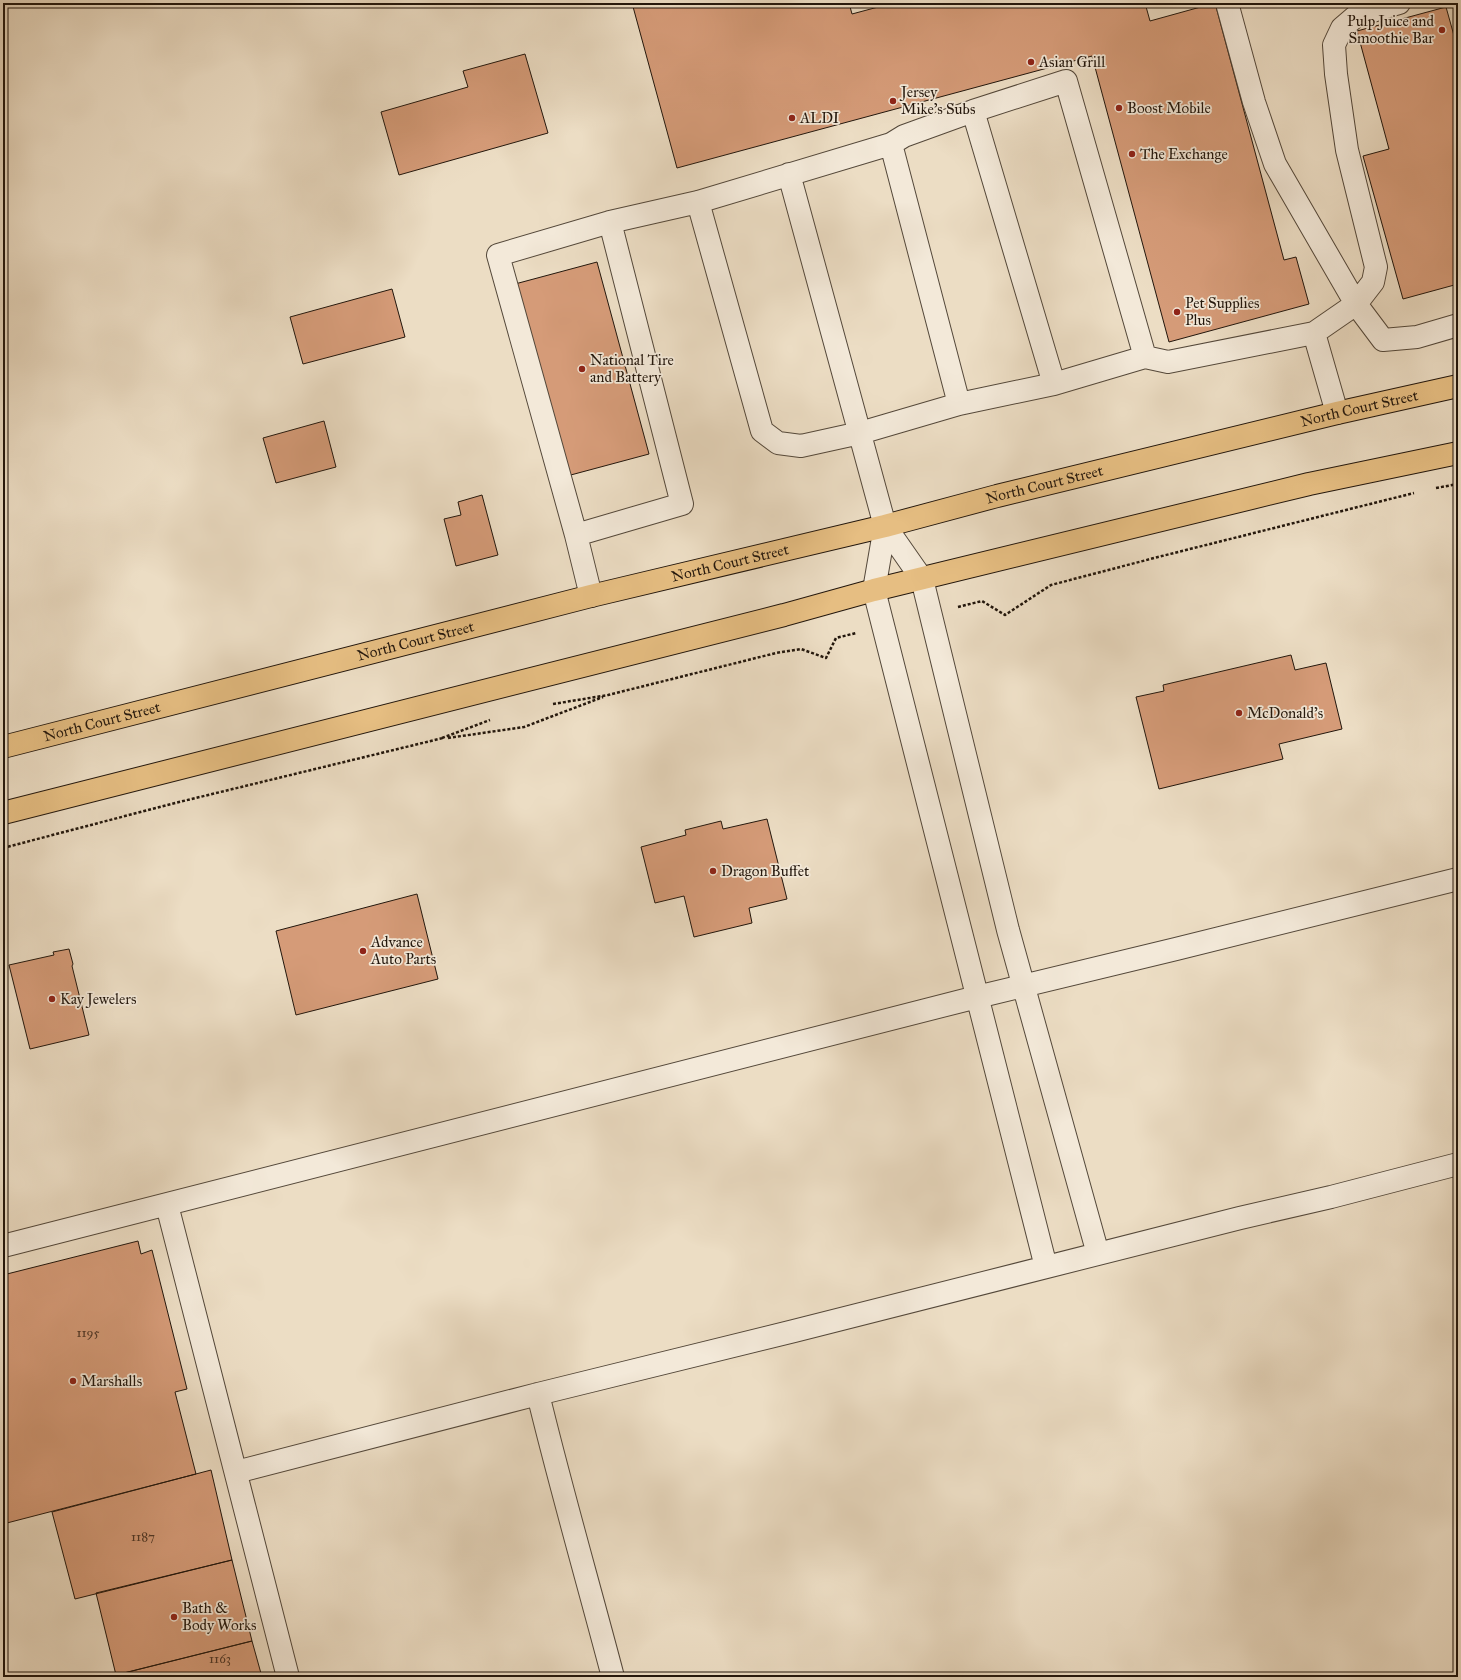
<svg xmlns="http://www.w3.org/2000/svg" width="1461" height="1680" font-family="'IM FELL Great Primer',serif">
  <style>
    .building { fill: #d59b78; stroke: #22160c }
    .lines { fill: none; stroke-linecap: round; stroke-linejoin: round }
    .minor-casing { stroke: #54483a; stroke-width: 24 }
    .major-casing { stroke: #22160c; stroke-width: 24 }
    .path { stroke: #22160c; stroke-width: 2.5; stroke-dasharray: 3 2; stroke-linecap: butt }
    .minor { stroke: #f3e9d9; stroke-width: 22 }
    .major { stroke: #e6be82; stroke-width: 22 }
    .poi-dot { fill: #8f2418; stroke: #f3e9d9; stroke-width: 1.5 }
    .labels { text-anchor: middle; stroke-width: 3.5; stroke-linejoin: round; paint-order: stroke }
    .number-label { font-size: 13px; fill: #4f3727 }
    .poi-label { font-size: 15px; fill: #22160c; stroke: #f3e9d9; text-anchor: start }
    .street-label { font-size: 15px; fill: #22160c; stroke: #f3e9d9 }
  </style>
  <rect width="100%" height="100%" fill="#ecddc4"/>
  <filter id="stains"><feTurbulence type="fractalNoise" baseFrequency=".005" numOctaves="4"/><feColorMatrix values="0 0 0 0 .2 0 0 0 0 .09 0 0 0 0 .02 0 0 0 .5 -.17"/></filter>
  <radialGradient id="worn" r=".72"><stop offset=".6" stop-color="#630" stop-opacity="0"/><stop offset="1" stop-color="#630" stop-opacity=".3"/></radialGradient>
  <path class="building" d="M632 3H849L852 14 893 3H1145L1150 21 1215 3 1284 260 1296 257 1309 304 1169 342 1092 56 677 168Z
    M1446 7 1458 50V284L1403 299 1363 156 1389 149 1357 31Z
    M525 54 548 133 399 175 381 112 468 87 463 71Z
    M597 262 649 454 567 476 515 284Z
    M392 289 405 337 303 364 290 317Z
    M324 421 336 467 276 483 263 438Z
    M482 495 498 555 456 566 444 519 461 515 458 502Z
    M1291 655 1295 670 1326 663 1342 729 1279 744 1283 759 1159 789 1136 697 1164 691 1163 685Z
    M767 819 787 899 749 908 752 923 694 937 684 896 655 903 641 847 686 835 685 830 721 821 723 829Z
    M417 894 438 979 296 1015 276 931Z
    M69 949 73 964 72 966 89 1035 30 1049 9 965 54 955 53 952Z
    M138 1241 141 1254 152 1250 187 1389 175 1392 196 1474 3 1524V1275Z
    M211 1470 232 1560 75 1599 52 1512Z
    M232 1560 252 1641 116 1675 96 1593Z
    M252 1641 262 1677H106L116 1675Z"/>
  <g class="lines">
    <g class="minor-casing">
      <path id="minor" d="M1227 3 1254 102 1275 164 1356 304 1383 340 1417 337 1458 325
        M973 111 1054 384
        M891 144 959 404
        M789 174 885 526 922 579 1008 930 1098 1254
        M698 202 762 431 778 443 801 446 860 433 959 404 1054 384 1145 357 1168 362 1314 333 1356 304 1373 282 1376 267 1347 150 1336 74 1334 45 1342 28 1356 16 1399 3
        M1314 333 1337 413
        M885 526 874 590 1046 1267
        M576 535 682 504 610 222
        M591 596 576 535 498 255 610 222 698 202 891 144 904 136 973 111 1066 81 1145 357
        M167 1205 288 1677
        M3 1246 977 997 1176 949 1458 879
        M538 1394C561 1489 588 1582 613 1677
        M236 1472 538 1394 794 1331 1240 1218 1331 1197 1458 1164"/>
    </g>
    <g class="major-casing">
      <g id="major">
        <path id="s1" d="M3 747 591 596 885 526 997 496 1337 413 1458 386"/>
        <path d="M3 813 784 615 874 590 1309 484 1458 453"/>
      </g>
    </g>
    <path class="path" d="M1436 488 1458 484
      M958 607 982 601 1005 615 1051 585 1158 557 1414 493
      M553 704 608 695 776 653 801 649 826 658 836 638 856 633
      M442 738 490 720
      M448 738 524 727 603 697
      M3 848 171 804 443 738"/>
    <use href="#minor" class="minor"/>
    <use href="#major" class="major"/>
  </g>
  <g class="poi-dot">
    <circle cx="1442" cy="30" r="4"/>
    <circle cx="1031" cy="62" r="4"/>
    <circle cx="893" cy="101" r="4"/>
    <circle cx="1119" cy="108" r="4"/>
    <circle cx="792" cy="118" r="4"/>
    <circle cx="1132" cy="154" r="4"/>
    <circle cx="1177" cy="312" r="4"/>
    <circle cx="582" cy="369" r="4"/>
    <circle cx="1239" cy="713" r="4"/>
    <circle cx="713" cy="871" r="4"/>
    <circle cx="363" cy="951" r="4"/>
    <circle cx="52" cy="999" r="4"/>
    <circle cx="73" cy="1381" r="4"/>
    <circle cx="174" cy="1617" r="4"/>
  </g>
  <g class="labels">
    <g class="number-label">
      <text x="88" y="1337">1195</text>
      <text x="143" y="1541">1187</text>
      <text x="220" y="1663">1163</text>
    </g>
    <g class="poi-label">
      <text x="1434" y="26" text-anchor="end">Pulp Juice and<tspan x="1434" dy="17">Smoothie Bar</tspan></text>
      <text x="1039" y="67">Asian Grill</text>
      <text x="901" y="97">Jersey<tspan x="901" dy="17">Mike's Subs</tspan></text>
      <text x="1127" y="113">Boost Mobile</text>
      <text x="800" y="123">ALDI</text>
      <text x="1140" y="159">The Exchange</text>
      <text x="1185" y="308">Pet Supplies<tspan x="1185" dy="17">Plus</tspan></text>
      <text x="590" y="365">National Tire<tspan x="590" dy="17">and Battery</tspan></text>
      <text x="1247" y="718">McDonald's</text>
      <text x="721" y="876">Dragon Buffet</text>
      <text x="371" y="947">Advance<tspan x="371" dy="17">Auto Parts</tspan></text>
      <text x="60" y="1004">Kay Jewelers</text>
      <text x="81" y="1386">Marshalls</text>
      <text x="182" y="1613">Bath &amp;<tspan x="182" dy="17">Body Works</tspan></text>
    </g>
    <g class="street-label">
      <text dy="5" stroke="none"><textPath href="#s1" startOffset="1398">North Court Street</textPath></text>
      <text dy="5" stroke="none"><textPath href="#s1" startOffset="1074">North Court Street</textPath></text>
      <text dy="5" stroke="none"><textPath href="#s1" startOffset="750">North Court Street</textPath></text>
      <text dy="5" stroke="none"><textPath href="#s1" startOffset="426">North Court Street</textPath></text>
      <text dy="5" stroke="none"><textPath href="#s1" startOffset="102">North Court Street</textPath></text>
    </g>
  </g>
  <rect width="1461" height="1680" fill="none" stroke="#ecddc4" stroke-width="16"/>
  <rect x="4" y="4" width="1453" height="1672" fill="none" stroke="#22160c" stroke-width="2"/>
  <rect x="8" y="8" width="1445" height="1664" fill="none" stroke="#22160c"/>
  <rect width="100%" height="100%" filter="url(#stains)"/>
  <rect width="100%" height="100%" fill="url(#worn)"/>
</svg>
